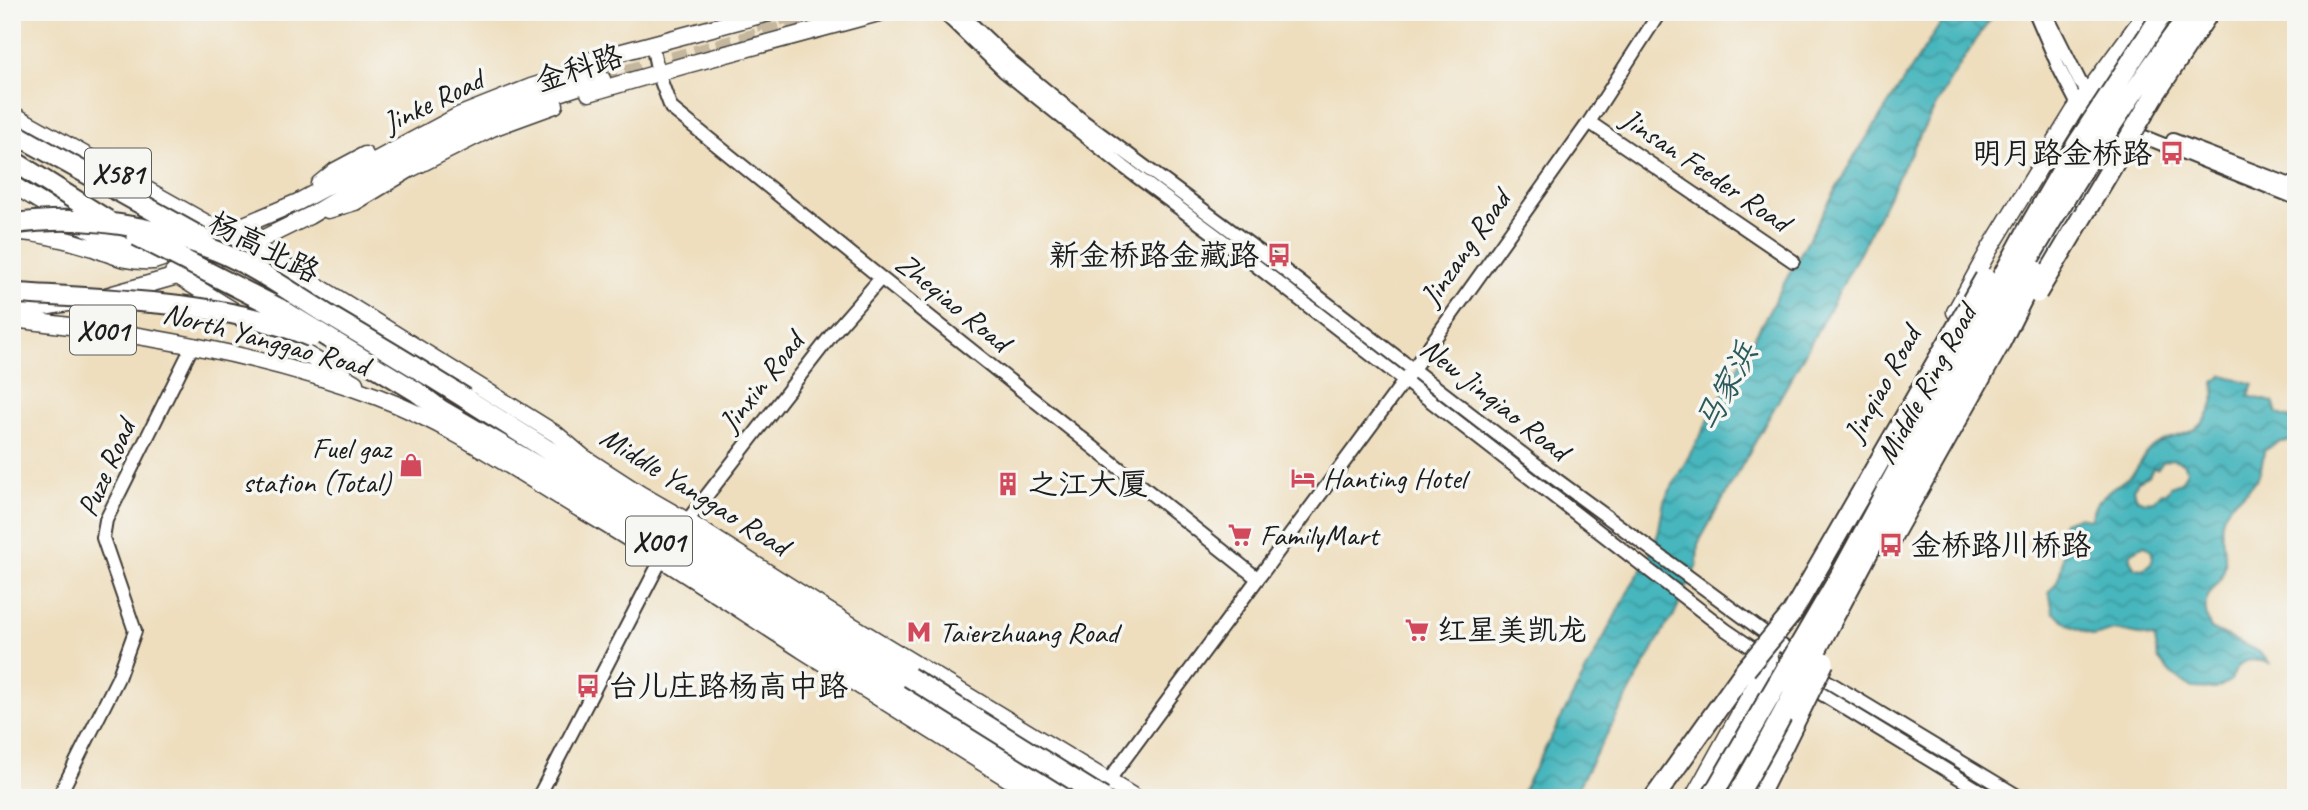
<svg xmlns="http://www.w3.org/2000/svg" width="2308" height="810" font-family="Caveat,'LXGW WenKai TC',sans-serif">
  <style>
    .water { fill: url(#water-waves); stroke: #32696c; stroke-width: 2; fill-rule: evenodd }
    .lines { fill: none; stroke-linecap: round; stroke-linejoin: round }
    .major-tunnel { stroke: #c4b79e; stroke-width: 16; stroke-dasharray: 16 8; stroke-linecap: butt }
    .minor-casing { stroke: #3c3934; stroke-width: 16 }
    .major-casing { stroke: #3c3934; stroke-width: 19 }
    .highway-casing { stroke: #3c3934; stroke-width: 23 }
    .minor { stroke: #fff; stroke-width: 12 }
    .major { stroke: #fff; stroke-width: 16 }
    .highway { stroke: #fff; stroke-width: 19 }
    .highway-bridge-casing { stroke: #3c3934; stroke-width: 23; stroke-linecap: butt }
    .highway-bridge { stroke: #fff; stroke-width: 19 }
    .labels { text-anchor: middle; stroke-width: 7; stroke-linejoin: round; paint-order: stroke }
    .shield { fill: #f6f6f2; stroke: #5d5d5c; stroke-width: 2 }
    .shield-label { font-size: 28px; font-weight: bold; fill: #1c1c1c }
    .street-label { font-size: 30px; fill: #1c1c1c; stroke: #f6f6f2 }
    .poi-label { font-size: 30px; fill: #1c1c1c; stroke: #f6f6f2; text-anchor: start }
    .water-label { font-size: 32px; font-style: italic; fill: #2d5a5c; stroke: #f6f6f2 }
  </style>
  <defs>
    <pattern id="water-waves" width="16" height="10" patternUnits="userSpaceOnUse" patternTransform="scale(1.75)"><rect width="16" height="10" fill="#47b6bd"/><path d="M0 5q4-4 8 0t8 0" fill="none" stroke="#3a9399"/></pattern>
  </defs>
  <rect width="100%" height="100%" fill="#f6f6f2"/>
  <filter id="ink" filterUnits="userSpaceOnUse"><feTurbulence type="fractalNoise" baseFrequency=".0143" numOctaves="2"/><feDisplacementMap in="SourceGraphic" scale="14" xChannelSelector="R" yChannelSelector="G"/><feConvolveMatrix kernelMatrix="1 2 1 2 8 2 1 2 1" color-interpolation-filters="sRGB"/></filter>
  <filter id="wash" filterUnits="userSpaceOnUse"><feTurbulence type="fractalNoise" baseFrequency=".00686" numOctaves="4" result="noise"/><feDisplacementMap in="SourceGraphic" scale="28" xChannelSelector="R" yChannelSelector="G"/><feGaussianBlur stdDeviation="1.57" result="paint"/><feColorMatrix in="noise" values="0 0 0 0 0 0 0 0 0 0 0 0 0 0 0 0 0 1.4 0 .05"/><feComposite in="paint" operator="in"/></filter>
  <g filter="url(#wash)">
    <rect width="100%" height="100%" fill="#eedebe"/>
    <path class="water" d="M1948 12H1996C1933 96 1893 192 1843 284 1796 371 1746 457 1698 544L1697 565 1673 617 1667 624 1572 798H1519L1632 584 1647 561 1658 534 1664 501 1851 162Z
      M2224 375 2254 384 2248 396 2273 402 2278 414 2296 420V441L2279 442 2264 451C2263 459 2262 469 2258 477 2250 493 2229 499 2223 517 2218 532 2227 550 2225 565 2222 593 2194 588 2211 629L2258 651 2270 663C2249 658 2239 657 2231 680L2216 689 2193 688 2171 674 2158 659 2155 638 2114 630 2094 636 2071 626 2053 612 2049 591C2061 582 2062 564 2063 550L2059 547 2053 552 2063 522 2078 517 2090 519C2092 515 2094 508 2096 504 2105 491 2123 483 2134 472 2141 464 2145 451 2153 446 2168 436 2177 438 2189 432 2209 423 2217 403 2214 382ZM2173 459 2183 463 2187 471C2183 480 2179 485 2170 487L2166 493 2161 492 2155 501 2145 502 2137 499 2134 489 2138 481 2149 475 2153 468 2157 469 2164 461ZM2144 545 2151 550 2153 558 2150 565 2142 569 2135 568 2130 560 2131 553Z"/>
  </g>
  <g filter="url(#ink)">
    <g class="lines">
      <path class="major-tunnel" d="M756 24 801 12
        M602 79 844 12"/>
      <g class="minor-casing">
        <path id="minor" d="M943 12 1004 71 1124 167 1245 257 1726 630 1789 673
          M959 12 1014 64 1083 121 1271 260 1546 472 1799 658
          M2035 12 2059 68 2078 105 2101 119
          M2045 12 2080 82 2093 97
          M652 44 658 73 671 108 881 278 1257 578
          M1589 122 1793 261
          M2127 130 2296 198
          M2173 140 2296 187
          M687 521 833 333 881 278
          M1813 670 1822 678 2021 798
          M1807 685 1992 798
          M1103 788 1413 369 1589 122 1660 12
          M58 798 118 678 135 631 103 538 106 520 193 345
          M538 798 662 558"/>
      </g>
      <g class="major-casing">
        <path id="major" d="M581 63 772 12
          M589 93 682 66 882 12
          M12 114 224 233 244 247 271 257 556 434 583 457 640 494 687 521 833 614 1136 798
          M12 184C42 203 72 221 104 237 121 245 138 251 154 261
          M319 184 335 171 365 155
          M328 210 355 202 410 169 492 128 555 105
          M12 231C40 233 66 239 93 248 113 255 129 263 152 261 160 260 170 255 178 251
          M218 236 298 202 458 116 531 87 595 67
          M173 273 234 311
          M2031 279 2130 120
          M106 296 177 276 264 238 309 216 407 157 460 130 517 107 602 79
          M12 312 74 302
          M1955 312 1989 250 2074 111 2147 12
          M12 319C137 333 260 353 378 397 452 425 518 472 585 512 660 556 731 604 804 651 882 700 961 749 1039 798
          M253 323 355 383
          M1693 798 1760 677 1775 639"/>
      </g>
      <g class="highway-casing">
        <path id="highway" d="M417 392 441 410 563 481 1070 798
          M465 398 909 677
          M1654 798 1746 669
          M1757 798 1798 715"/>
      </g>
      <use href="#minor" class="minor"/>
      <use href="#major" class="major"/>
      <use href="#highway" class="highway"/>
      <g class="highway-bridge-casing">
        <path id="highway-bridge" d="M12 132 204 239
          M12 160 107 220
          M12 224C82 214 151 225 217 251 256 267 292 293 328 315 374 342 420 370 465 398
          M137 236 284 311 417 392
          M12 293C106 300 225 300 311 337
          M2037 293 2157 91 2209 12
          M1888 543 1999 345 2036 271
          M1746 669 1792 613 1985 278
          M909 677 1103 798
          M1798 715 1824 662
          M1711 798 1840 576 2032 222 2077 144 2159 19
          M1736 798C1769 742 1799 683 1829 626 1941 417 2048 202 2191 12"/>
      </g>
      <use href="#highway-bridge" class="highway-bridge"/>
    </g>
  </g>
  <defs>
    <g id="bus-bare" transform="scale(1.89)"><path d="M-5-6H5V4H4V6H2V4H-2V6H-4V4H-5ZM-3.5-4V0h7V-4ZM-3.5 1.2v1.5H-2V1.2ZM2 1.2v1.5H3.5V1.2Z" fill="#d1495b" stroke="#f6f6f2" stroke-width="2.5" paint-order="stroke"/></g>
    <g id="shop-bare" transform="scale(1.89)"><path d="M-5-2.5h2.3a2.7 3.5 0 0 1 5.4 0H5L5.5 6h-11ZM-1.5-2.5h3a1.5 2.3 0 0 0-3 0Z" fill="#d1495b" stroke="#f6f6f2" stroke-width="2.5" paint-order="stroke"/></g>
    <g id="hotel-bare" transform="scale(1.89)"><path d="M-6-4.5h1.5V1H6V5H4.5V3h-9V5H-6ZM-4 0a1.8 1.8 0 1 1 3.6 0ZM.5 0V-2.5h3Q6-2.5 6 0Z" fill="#d1495b" stroke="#f6f6f2" stroke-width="2.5" paint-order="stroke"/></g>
    <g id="building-bare" transform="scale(1.89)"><path d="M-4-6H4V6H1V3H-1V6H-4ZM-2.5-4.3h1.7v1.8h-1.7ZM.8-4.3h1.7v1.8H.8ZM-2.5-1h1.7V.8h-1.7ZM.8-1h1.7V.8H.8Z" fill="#d1495b" stroke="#f6f6f2" stroke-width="2.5" paint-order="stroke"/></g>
    <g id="supermarket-bare" transform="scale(1.89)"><path d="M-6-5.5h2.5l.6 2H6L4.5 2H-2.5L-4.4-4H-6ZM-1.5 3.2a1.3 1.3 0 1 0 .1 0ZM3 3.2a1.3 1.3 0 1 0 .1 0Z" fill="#d1495b" stroke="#f6f6f2" stroke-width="2.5" paint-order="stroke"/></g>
    <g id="metro-bare" transform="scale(1.89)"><path d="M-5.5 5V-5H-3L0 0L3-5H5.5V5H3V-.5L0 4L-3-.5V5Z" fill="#d1495b" stroke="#f6f6f2" stroke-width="2.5" paint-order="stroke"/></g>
  </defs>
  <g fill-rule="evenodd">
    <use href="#bus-bare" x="2172" y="153"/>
    <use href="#bus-bare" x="1279" y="255"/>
    <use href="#shop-bare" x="411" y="465"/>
    <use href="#hotel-bare" x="1303" y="478"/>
    <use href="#building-bare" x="1008" y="484"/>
    <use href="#supermarket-bare" x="1240" y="535"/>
    <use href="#bus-bare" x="1891" y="545"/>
    <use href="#supermarket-bare" x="1417" y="630"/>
    <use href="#metro-bare" x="919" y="632"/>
    <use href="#bus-bare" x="588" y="686"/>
  </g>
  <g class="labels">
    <g class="shield">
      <rect x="85" y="148.5" width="66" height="49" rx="5"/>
      <rect x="70" y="305.5" width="66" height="49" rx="5"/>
      <rect x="626" y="516.5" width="66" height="49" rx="5"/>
    </g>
    <g class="shield-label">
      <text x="118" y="183">X581</text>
      <text x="103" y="340">X001</text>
      <text x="659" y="551">X001</text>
    </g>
    <g class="street-label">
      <text transform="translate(579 68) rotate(-18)" y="10">金科路</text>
      <text transform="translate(433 101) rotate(-26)" y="10">Jinke Road</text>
      <text transform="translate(1706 170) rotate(34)" y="10">Jinsan Feeder Road</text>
      <text transform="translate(264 247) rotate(27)" y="10">杨高北路</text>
      <text transform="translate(1465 248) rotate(-55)" y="10">Jinzang Road</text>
      <text transform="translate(953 302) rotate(39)" y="10">Zheqiao Road</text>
      <text transform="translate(266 339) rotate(15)" y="10">North Yanggao Road</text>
      <text transform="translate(761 382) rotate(-52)" y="10">Jinxin Road</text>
      <text transform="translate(1882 384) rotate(-61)" y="10">Jinqiao Road</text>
      <text transform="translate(1926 384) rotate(-61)" y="10">Middle Ring Road</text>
      <text transform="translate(1495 399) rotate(38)" y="10">New Jinqiao Road</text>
      <text transform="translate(106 468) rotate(-66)" y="10">Puze Road</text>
      <text transform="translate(695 491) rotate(32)" y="10">Middle Yanggao Road</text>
    </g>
    <g class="poi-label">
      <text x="2152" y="163" text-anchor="end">明月路金桥路</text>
      <text x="1259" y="265" text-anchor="end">新金桥路金藏路</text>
      <text x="391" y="458" text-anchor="end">Fuel gaz<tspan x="391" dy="34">station (Total)</tspan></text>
      <text x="1323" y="488">Hanting Hotel</text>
      <text x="1028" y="494">之江大厦</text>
      <text x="1260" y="545">FamilyMart</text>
      <text x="1911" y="555">金桥路川桥路</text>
      <text x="1437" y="640">红星美凯龙</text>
      <text x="939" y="642">Taierzhuang Road</text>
      <text x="608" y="696">台儿庄路杨高中路</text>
    </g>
    <g class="water-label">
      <text transform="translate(1726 387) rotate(-62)" y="11">马家浜</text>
    </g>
  </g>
  <rect width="2308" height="810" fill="none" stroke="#f6f6f2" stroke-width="42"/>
</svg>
